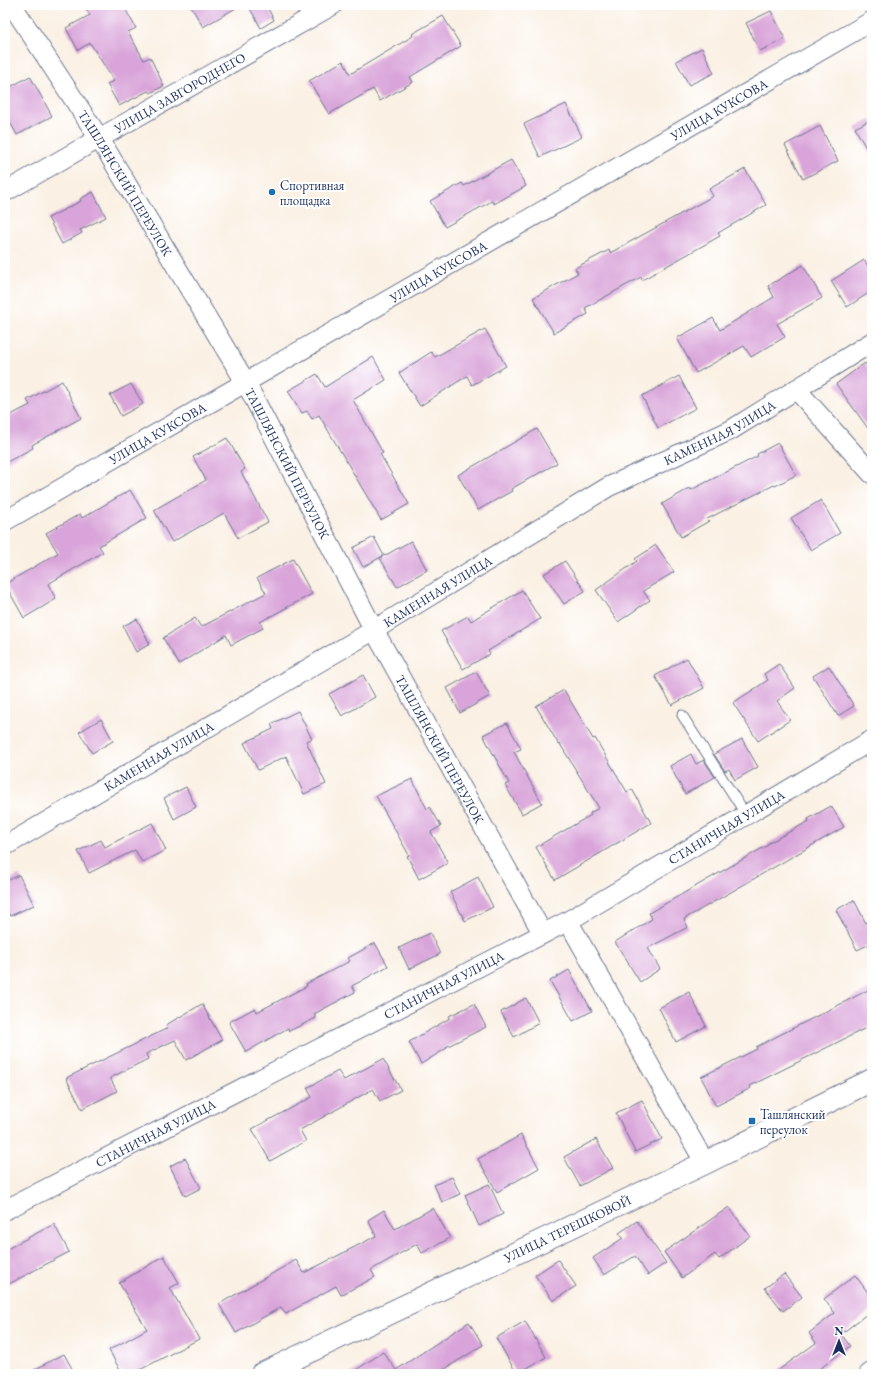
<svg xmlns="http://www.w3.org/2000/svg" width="877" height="1379" font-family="'EB Garamond',serif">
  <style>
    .building { fill: #d9a4d9 }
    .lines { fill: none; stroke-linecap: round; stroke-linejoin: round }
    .service-casing { stroke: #69738d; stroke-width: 11 }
    .minor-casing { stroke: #69738d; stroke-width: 21 }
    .tertiary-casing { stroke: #69738d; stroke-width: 24 }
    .service { stroke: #fff; stroke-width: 9 }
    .minor { stroke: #fff; stroke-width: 19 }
    .tertiary { stroke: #fff; stroke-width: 22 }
    .poi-dot { fill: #1f6fb2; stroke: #fff; stroke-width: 1.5 }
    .labels { text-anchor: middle; stroke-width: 4; stroke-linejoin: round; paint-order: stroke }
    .street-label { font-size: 13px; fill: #1b2f5e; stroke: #fff }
    .poi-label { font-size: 13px; fill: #1b2f5e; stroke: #fff; text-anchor: start }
  </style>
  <rect width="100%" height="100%" fill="#fff"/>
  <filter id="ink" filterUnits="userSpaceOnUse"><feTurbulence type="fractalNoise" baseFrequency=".025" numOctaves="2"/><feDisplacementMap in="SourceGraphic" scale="8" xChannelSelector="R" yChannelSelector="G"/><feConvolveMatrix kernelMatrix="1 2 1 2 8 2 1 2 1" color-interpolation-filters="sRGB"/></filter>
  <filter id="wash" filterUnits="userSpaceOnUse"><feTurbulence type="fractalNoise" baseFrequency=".012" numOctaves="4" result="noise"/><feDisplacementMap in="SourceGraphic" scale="16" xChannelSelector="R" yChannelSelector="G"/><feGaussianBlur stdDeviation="0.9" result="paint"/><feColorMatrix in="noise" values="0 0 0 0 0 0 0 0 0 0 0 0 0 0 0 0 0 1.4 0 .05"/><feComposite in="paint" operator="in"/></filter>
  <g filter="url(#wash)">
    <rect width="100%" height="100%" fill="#faf0e3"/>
    <g id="blocks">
      <path class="building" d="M84 5H123L136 28 128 32 144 60 150 57 164 86 150 93 148 91 119 106 107 84 114 81 90 43 78 50 66 28 90 15Z
        M190 5H241L203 27Z
        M248 5H266L274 20 261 28Z
        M771 11 785 39 760 51 746 23Z
        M443 16 461 46 410 77 413 82 380 101 373 89 329 114 309 81 343 61 350 74 413 36 412 34Z
        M702 48 714 73 689 85 676 61Z
        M30 76 52 116 17 135 5 113V90Z
        M566 104 582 137 540 157 524 124Z
        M872 119V159L855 128Z
        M820 126 838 161 803 179 785 145Z
        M511 160 526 186 494 204 492 201 445 227 430 201 462 183 464 186Z
        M745 169 766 205 718 233 720 236 642 280 641 277 585 308 588 314 554 333 533 298 578 273 575 268 609 250 610 253 713 196 709 189Z
        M93 192 106 217 80 230 82 233 62 244 48 218 81 201 80 199Z
        M864 260 872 272V291L847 307 831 281Z
        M803 265 822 298 777 324 785 337 751 357 744 346 696 373 677 338 713 318 720 330 774 297 768 286Z
        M485 329 506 366 472 385 467 376 420 406 399 373 431 352 435 357Z
        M373 357 386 380 353 400 383 453 380 454 409 504 381 520 319 415 312 419 307 411 302 413 288 391 317 374 325 387Z
        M865 363 872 372V434L836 384Z
        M679 376 696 408 658 428 642 396Z
        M62 381 81 418 32 445 33 448 5 463V418L30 405 27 400Z
        M131 384 143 404 121 416 110 395Z
        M537 429 557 463 511 489 512 491 478 510 458 475Z
        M227 438 245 469 241 472 268 522 238 538 224 513 172 542 154 510 206 480 193 457Z
        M778 443 796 475 775 486 774 485 707 519 709 521 681 537 662 504 690 488 691 490 758 456 757 454Z
        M130 490 147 518 99 546 103 552 48 584 56 599 24 618 5 584 58 553 46 533 80 514 82 518Z
        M821 500 840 533 811 550 791 518Z
        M374 537 384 556 411 541 427 570 397 587 380 558 383 556 363 567 353 548Z
        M656 545 674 572 643 591 650 600 618 622 596 590 637 561 635 559Z
        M293 559 312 594 260 622 263 628 231 645 226 635 179 664 163 638 195 618 201 627 266 593 257 578Z
        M565 561 585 591 564 604 544 574Z
        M522 590 540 619 488 651 490 654 463 669 441 631 468 616 471 621Z
        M137 619 150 644 136 652 123 626Z
        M687 658 704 688 672 705 655 676Z
        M779 664 795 688 777 701 790 720 758 741 733 703 768 680 764 674Z
        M829 666 854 706 838 716 813 676Z
        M476 672 490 696 460 713 447 688Z
        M363 675 375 697 342 716 329 694Z
        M564 690 593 739 595 738 627 792 632 789 651 823 555 880 536 847 591 815 590 813 599 808 560 744 559 745 536 706Z
        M298 711 312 739 306 741 326 784 304 794 286 756 258 770 244 743 273 729 271 724Z
        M101 719 113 741 92 753 79 732Z
        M507 723 521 749 514 752 542 803 522 814 505 785 509 783 483 735Z
        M742 739 758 767 735 780 729 769 725 771 714 754Z
        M691 754 696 764 704 760 715 777 685 794 670 766Z
        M412 779 427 809 430 807 441 826 431 832 448 863 419 879 407 856 409 855 376 796Z
        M186 787 196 807 174 819 164 798Z
        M831 806 844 827 684 919 688 927 648 948 660 969 640 982 615 942 652 919 649 913 768 845 767 844 809 821 808 819Z
        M152 823 166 850 142 862 135 850 89 873 78 851 101 840 105 847Z
        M19 875 34 905 10 916 5 906V882Z
        M478 877 493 907 465 921 450 892Z
        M854 900 872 935V943L857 950 836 910Z
        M430 933 440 954 409 969 399 948Z
        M375 943 388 966 352 986 355 992 314 1014 316 1018 289 1031 288 1028 246 1052 229 1022 255 1008 257 1012 307 986 306 984 350 961 348 958Z
        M569 970 592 1011 573 1021 550 981Z
        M872 988V1025L750 1086 751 1088 716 1106 701 1077 757 1049 756 1047Z
        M689 992 706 1026 676 1042 659 1008Z
        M526 998 539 1023 514 1037 501 1012Z
        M202 1004 222 1040 186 1060 175 1040 146 1054 148 1059 110 1078 117 1091 82 1109 66 1078 168 1028 166 1025Z
        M474 1004 486 1027 446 1047 447 1048 421 1064 409 1042 450 1018 449 1016Z
        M383 1059 401 1090 380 1101 373 1089 300 1130 306 1141 270 1161 252 1129 312 1097 307 1088 338 1071 344 1080Z
        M642 1100 662 1139 635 1152 616 1113Z
        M521 1135 539 1168 497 1192 478 1159Z
        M596 1139 613 1168 580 1186 564 1157Z
        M185 1158 201 1188 185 1196 170 1166Z
        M452 1177 460 1194 442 1202 434 1185Z
        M489 1184 503 1214 479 1226 465 1195Z
        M729 1207 750 1236 719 1259 715 1254 682 1278 664 1252Z
        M433 1208 450 1238 422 1253 417 1244 371 1270 375 1277 341 1295 336 1286 286 1314 281 1307 236 1333 219 1304 296 1260 304 1273 376 1236 368 1220 384 1210 395 1229Z
        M637 1221 666 1263 648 1275 635 1256 604 1275 593 1258 623 1238 619 1233Z
        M54 1224 69 1252 5 1286V1250Z
        M164 1256 179 1283 170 1288 199 1339 132 1374H122L109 1350 147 1329 119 1283Z
        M558 1260 576 1286 553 1301 535 1275Z
        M784 1274 802 1297 783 1311 765 1288Z
        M855 1275 872 1298V1310L841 1334 850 1346 813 1374H773L816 1343 809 1333 835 1313 824 1299Z
        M525 1321 546 1357 517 1374 496 1338Z
        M469 1322 483 1345 437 1374H350L383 1352 396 1370Z
        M64 1354 75 1374H26Z"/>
    </g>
  </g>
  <g filter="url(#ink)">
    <use href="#blocks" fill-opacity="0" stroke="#69738d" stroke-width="1"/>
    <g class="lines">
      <g class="service-casing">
        <path id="service" d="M682 715 746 815"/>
      </g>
      <g class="minor-casing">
        <g id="minor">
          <path id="s1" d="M12 5 99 138 246 383 374 630 543 934"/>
          <path id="s2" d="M5 192 333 5"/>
          <path d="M796 389 872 474"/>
          <path id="s3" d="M5 521 872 21"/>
          <path id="s4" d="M5 846 374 630 608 487 731 430 872 342"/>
          <path d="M568 921 705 1163"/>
          <path id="s5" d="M5 1210 568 921 872 740"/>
          <path d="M869 1374 872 1372"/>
        </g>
      </g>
      <g class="tertiary-casing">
        <g id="tertiary">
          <path id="s6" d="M262 1374 705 1163 872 1080"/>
        </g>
      </g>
      <use href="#service" class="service"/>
      <use href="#minor" class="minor"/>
      <use href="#tertiary" class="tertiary"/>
    </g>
  </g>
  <g class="poi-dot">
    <circle cx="272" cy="192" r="4"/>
    <rect x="748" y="1117" width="8" height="8" rx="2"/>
  </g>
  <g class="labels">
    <g class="street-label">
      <text dy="5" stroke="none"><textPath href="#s2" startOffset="201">УЛИЦА ЗАВГОРОДНЕГО</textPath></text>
      <text dy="5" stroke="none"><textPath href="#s3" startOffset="824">УЛИЦА КУКСОВА</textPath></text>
      <text dy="5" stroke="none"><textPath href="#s1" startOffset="211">ТАШЛЯНСКИЙ ПЕРЕУЛОК</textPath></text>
      <text dy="5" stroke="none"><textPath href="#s3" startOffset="500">УЛИЦА КУКСОВА</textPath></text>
      <text dy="5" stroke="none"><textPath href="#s4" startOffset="826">КАМЕННАЯ УЛИЦА</textPath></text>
      <text dy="5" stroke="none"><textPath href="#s3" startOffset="176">УЛИЦА КУКСОВА</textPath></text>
      <text dy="5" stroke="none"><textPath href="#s1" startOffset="535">ТАШЛЯНСКИЙ ПЕРЕУЛОК</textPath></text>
      <text dy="5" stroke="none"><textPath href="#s4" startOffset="502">КАМЕННАЯ УЛИЦА</textPath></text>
      <text dy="5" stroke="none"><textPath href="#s1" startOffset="859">ТАШЛЯНСКИЙ ПЕРЕУЛОК</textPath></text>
      <text dy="5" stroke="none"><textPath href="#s4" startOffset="178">КАМЕННАЯ УЛИЦА</textPath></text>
      <text dy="5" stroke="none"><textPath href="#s5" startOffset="817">СТАНИЧНАЯ УЛИЦА</textPath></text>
      <text dy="5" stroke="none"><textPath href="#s5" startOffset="493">СТАНИЧНАЯ УЛИЦА</textPath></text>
      <text dy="5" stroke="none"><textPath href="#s5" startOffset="169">СТАНИЧНАЯ УЛИЦА</textPath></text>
      <text dy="5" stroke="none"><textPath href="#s6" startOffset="338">УЛИЦА ТЕРЕШКОВОЙ</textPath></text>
    </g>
    <g class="poi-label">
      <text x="280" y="190">Спортивная<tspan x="280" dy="15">площадка</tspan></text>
      <text x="760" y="1119">Ташлянский<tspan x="760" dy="15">переулок</tspan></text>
    </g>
  </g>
  <rect width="877" height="1379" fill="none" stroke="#fff" stroke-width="20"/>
  <g transform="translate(839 1341)" stroke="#ffffff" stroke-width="3" paint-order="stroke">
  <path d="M0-3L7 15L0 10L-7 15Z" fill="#1b2f5e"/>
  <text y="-6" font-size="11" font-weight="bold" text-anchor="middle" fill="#1b2f5e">N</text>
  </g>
</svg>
